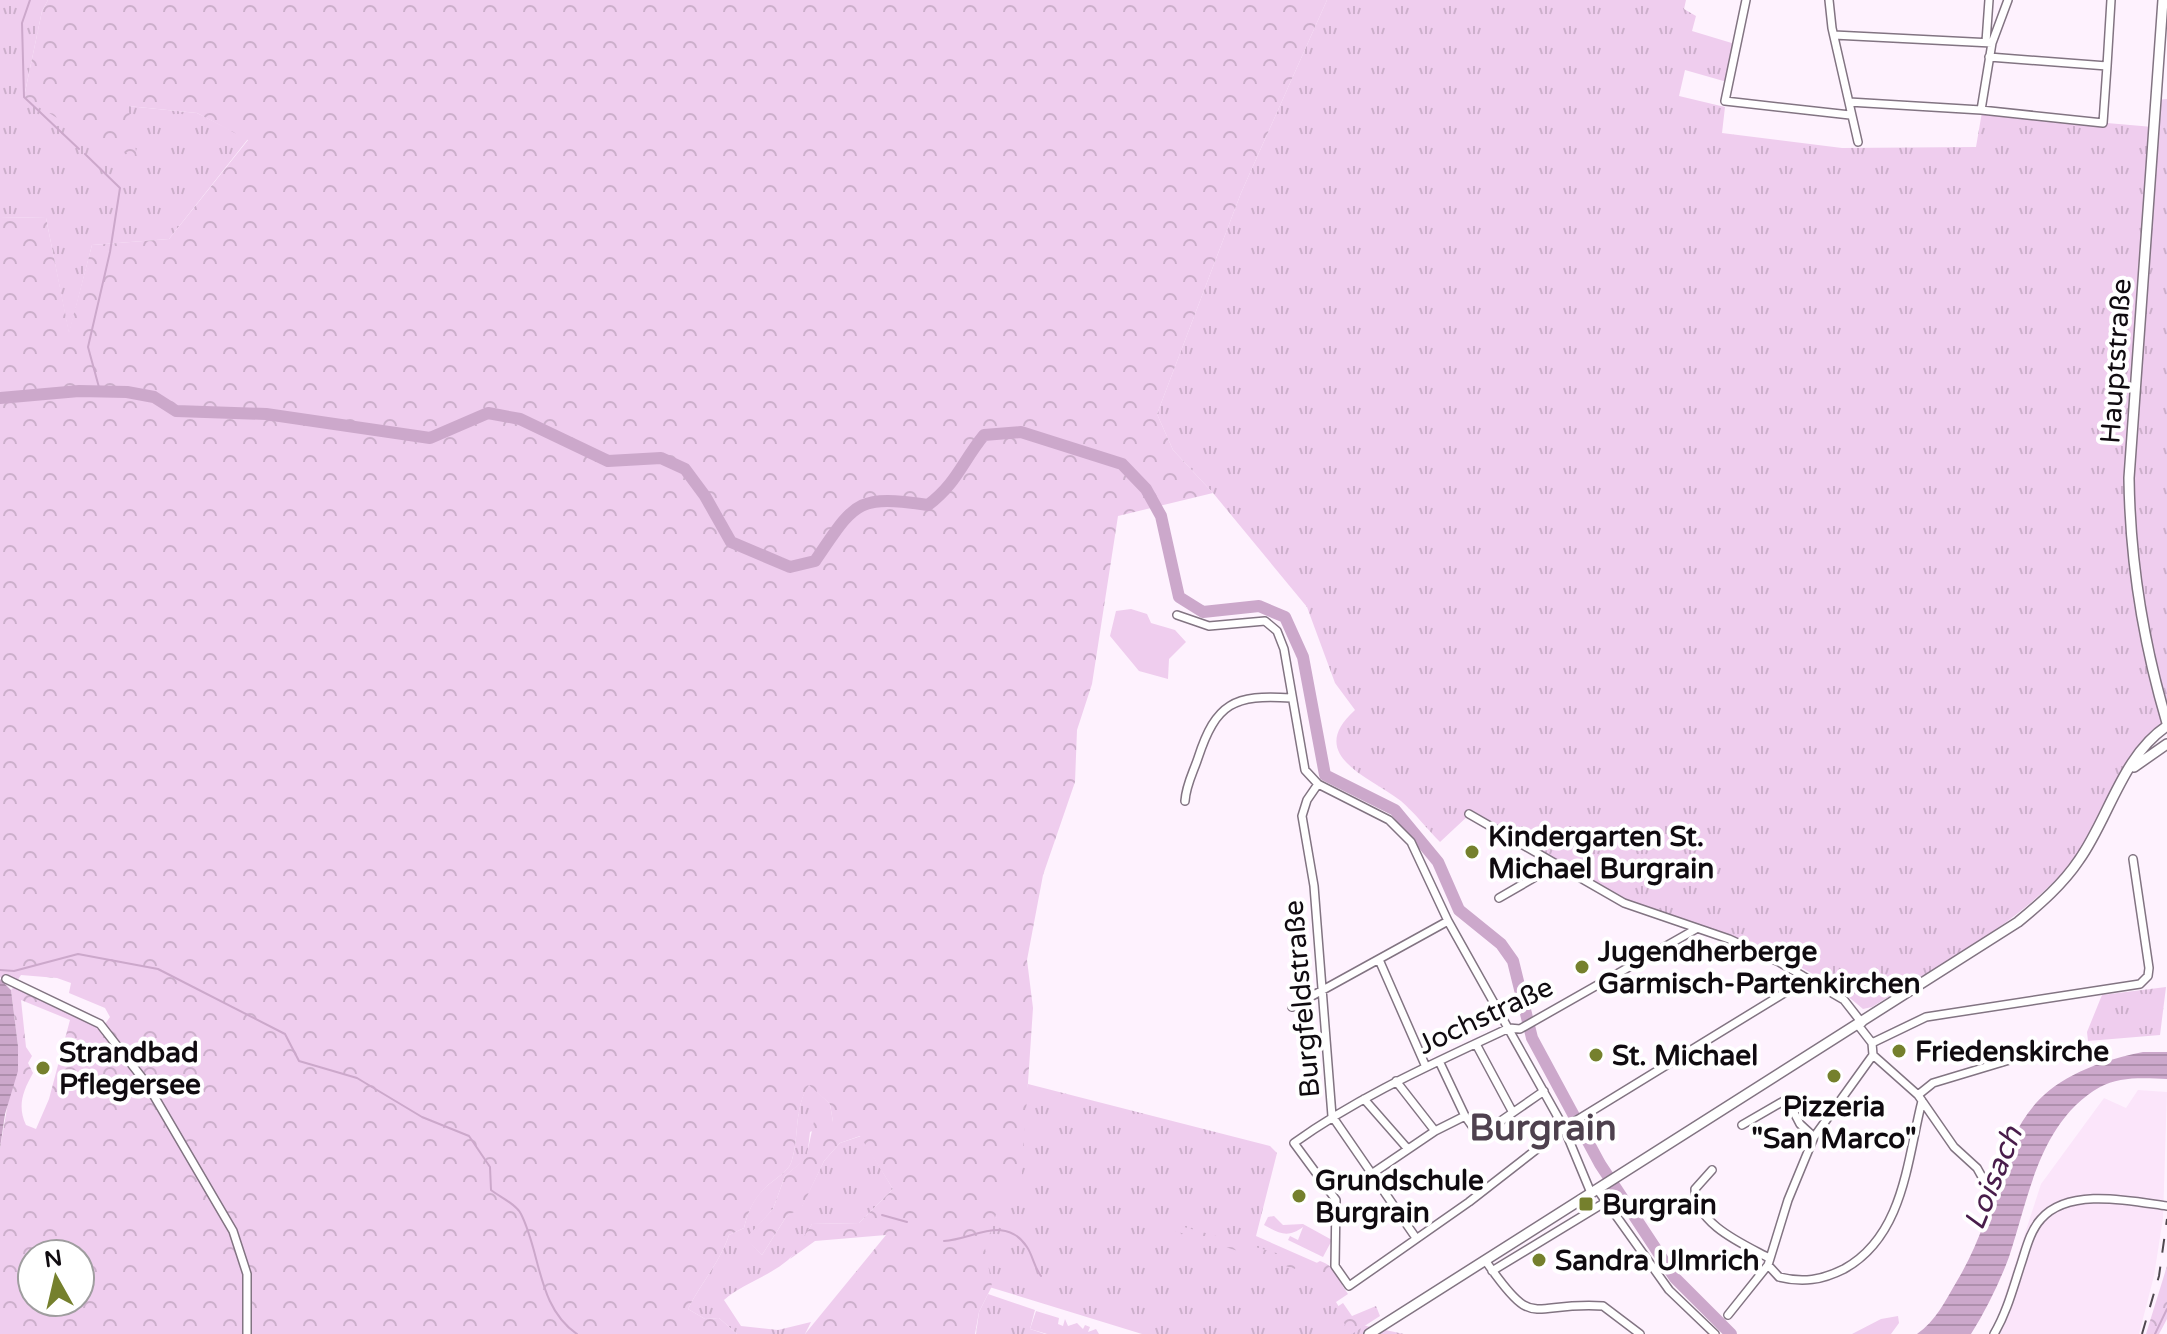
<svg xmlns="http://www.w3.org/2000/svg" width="2167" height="1334" font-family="'Varela Round',sans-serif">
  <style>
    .built { fill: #fbe5fa }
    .grass { fill: url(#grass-tufts) }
    .forest { fill: url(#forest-crowns); fill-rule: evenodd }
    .green { fill: #efcdee }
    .water { fill: url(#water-rules) }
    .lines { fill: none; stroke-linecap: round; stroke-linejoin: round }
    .stream { stroke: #cca8cb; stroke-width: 2 }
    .river { stroke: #cca8cb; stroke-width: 12 }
    .minor-casing { stroke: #827482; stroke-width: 10 }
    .tertiary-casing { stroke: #827482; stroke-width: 12 }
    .minor { stroke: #fff; stroke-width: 7 }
    .tertiary { stroke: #fff; stroke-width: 9 }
    .rail { stroke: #4f484f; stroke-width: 2; stroke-dasharray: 14 14; stroke-linecap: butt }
    .poi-dot { fill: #75802d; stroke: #fff; stroke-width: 3 }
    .labels { text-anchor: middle; stroke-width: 8; stroke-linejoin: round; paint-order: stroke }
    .street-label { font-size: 28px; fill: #100b10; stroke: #fff }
    .poi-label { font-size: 28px; font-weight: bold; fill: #100b10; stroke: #fff; text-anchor: start }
    .water-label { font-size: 30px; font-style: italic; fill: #481c4a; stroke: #fff }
    .district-label { font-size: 36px; font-weight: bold; fill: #4e414e; stroke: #fff }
  </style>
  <defs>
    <pattern id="grass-tufts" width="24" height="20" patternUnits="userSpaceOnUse" patternTransform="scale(2)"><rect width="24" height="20" fill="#efcdee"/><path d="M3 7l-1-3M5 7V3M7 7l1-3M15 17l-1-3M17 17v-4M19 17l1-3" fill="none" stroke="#ccafcb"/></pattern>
    <pattern id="forest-crowns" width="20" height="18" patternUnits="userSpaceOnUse" patternTransform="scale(2)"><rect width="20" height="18" fill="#efcdee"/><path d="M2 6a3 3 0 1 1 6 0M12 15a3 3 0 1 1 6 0" fill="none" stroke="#ccafcb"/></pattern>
    <pattern id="water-rules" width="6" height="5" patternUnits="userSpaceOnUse" patternTransform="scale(2)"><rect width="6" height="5" fill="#cca8cb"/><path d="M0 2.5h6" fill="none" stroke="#ae8fad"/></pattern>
  </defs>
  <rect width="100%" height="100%" fill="#fef2fe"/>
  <path class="built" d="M2138 1090 2167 1092 2163 1218 2154 1276 2139 1334H1989L1995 1326 2041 1184 2104 1098 2126 1108Z"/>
  <path class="grass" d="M0 0H48L42 11 24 97 55 115 128 106 197 113 248 139 169 239 92 245 69 334 46 218 0 217Z
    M1327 0H1686L1684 9 1696 16 1692 31 1735 44 1727 82 1685 70 1679 96 1725 107 1722 133 1842 148 1976 147 1982 112 2153 127 2156 100 2167 99V721C2115 749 2107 823 2069 866 2014 927 1941 963 1872 1007L1863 1009C1798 951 1709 935 1631 902 1576 878 1523 843 1470 814L1440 842C1427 829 1415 813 1401 801 1368 776 1305 755 1355 710L1335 683 1307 607 1213 493 1173 450 1157 414 1241 193Z
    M2166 987 2160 1035 2088 1041 2087 1032 2102 995Z
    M809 1084 830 1104 833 1122 810 1132 807 1158 785 1176 773 1209 746 1239 762 1255 786 1217 802 1206 824 1161 840 1143 861 1136 893 1189 859 1223 812 1224C805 1235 798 1252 788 1260 768 1277 743 1283 724 1300L741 1326 778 1330 811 1322 805 1334H737L719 1318 705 1319 688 1309C701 1283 720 1262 729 1235L744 1228C748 1211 754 1197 768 1185 775 1179 788 1171 791 1163 800 1138 793 1109 809 1084Z
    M1028 1084 1270 1146 1277 1153 1256 1236 1331 1269 1348 1294 1336 1302 1348 1322 1404 1334H1142L986 1286 983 1247 1009 1167Z
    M988 1294 1035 1310 1030 1329 1045 1334H976L979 1312Z"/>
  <path class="forest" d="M48 0H1327L1241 193 1157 414 1173 450 1213 493 1118 516 1092 684 1077 730 1075 782 1043 875 1027 960 1033 1008 1021 1187 1004 1190 985 1248 992 1286 979 1312 975 1334H805L886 1235 815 1241 790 1259 812 1224 859 1223 893 1189 860 1136 840 1143 824 1161 802 1207 786 1217 762 1255 745 1239 773 1209 785 1176 806 1158 815 1117 833 1122 830 1104 809 1085C793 1109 800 1138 791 1163 788 1171 775 1179 768 1185 754 1198 748 1211 744 1228L729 1235C720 1262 701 1283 688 1309L705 1319 719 1318 737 1334H0V1148L18 1046 11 990 14 987 0 977V217L46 218 69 332 92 245 169 239 248 140 197 113 128 106 137 157 87 137 24 97 42 11ZM21 975 57 978 71 983 69 993 105 1008 110 1017 105 1024 17 981ZM21 1000 70 1020 49 1099 36 1129 26 1125C17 1106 23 1091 33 1073L28 1063 32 1056 26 1047ZM32 1254H80V1302H32Z
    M1177 1225 1298 1259 1295 1269 1175 1231Z
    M1320 1261C1332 1265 1337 1273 1343 1284L1340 1289H1334L1313 1272V1265Z
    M2167 1266V1319L2159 1334H2146Z
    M1343 1303 1352 1316 1376 1306 1380 1316 1352 1334H1338L1345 1325 1337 1307Z"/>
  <path class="green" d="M1131 609 1147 614 1151 623 1175 630 1186 642 1169 659 1168 679 1139 671 1110 636 1116 611Z
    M1274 1216 1283 1225 1303 1224 1332 1240 1323 1257 1288 1240 1290 1236 1298 1240 1303 1227C1288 1238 1280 1234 1264 1225L1268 1217Z
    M1036 1311 1059 1318 1058 1324 1063 1326 1065 1319 1068 1326 1077 1323 1083 1329 1085 1325 1090 1327 1088 1332 1096 1329 1099 1334H1047L1030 1329Z
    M1898 1316 1899 1323 1891 1334H1852L1881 1319Z"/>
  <path class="water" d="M0 979 11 990 18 1046V1071L5 1114 0 1148Z
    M2143 1052H2167V1079C2146 1078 2119 1076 2100 1087 2039 1122 2029 1197 2009 1257 1999 1284 1986 1310 1971 1334H1917C1936 1321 1945 1301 1957 1281 2022 1172 1981 1085 2143 1052Z"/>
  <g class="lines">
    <path class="stream" d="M30 0 22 23 24 97 79 149
      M85 154 120 188 110 252 88 347 100 391
      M0 970 14 971 78 954 158 969 285 1034 299 1061 357 1078 422 1117 469 1136 490 1167 491 1190C500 1197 516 1204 521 1214 541 1253 537 1307 577 1334
      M882 1215 907 1222
      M944 1241C974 1239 1005 1214 1027 1247 1033 1256 1034 1267 1041 1276
      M2155 1334 2167 1309"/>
    <path class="river" d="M0 398 79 391 127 392 154 397 176 411 266 414 430 438 488 413 520 419 608 461 661 458 685 469 705 496 731 542 790 567 815 561C855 503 855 494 928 505 957 483 962 462 984 435L1021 432 1122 464 1146 489 1161 516 1179 597 1203 612 1259 606 1285 617 1303 657 1325 775 1395 810 1438 862 1459 910 1501 944 1513 961 1532 1038 1600 1164 1675 1278 1731 1334"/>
    <g class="minor-casing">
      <path id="minor" d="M1746 0 1725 101 1850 115
        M1829 0 1832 28 1858 142
        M1834 35 1992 43
        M1986 42 1989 0
        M1989 57 2107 66 2111 0
        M1849 102 1981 110 2103 123 2107 66
        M1981 110 1992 43 2008 0
        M1177 615 1209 626 1265 621 1277 631 1284 649 1305 770 1318 784 1389 820 1411 842 1448 921 1564 1128 1591 1193
        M1318 784 1307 800 1302 816 1314 886 1332 1116 1416 1238
        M1185 801C1186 785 1193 773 1198 758 1216 703 1234 694 1291 698
        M1469 814 1624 903 1729 939 1779 962 1844 1000 1862 1023
        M1499 898 1556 865
        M1696 929 1520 1029 1509 1028C1435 1063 1361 1095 1294 1143L1336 1200 1335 1266 1349 1286 1469 1202 1564 1128 1807 979
        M1380 962 1426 1067
        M6 979 100 1024 147 1084 233 1231 247 1274V1334
        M1292 1007 1448 921
        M1858 1025 1872 1043 1873 1055
        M1872 1043 1926 1017 2140 984 2148 976 2149 968 2133 859
        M1476 1044 1512 1111
        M1873 1055 1918 1095 1954 1147 1977 1168 1991 1193
        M1439 1061 1465 1116
        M1396 1081 1435 1131
        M1918 1095 1933 1083 2026 1055
        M1364 1099 1407 1148
        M1742 1125 1787 1099 1800 1124 1814 1137
        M1712 1170 1695 1189C1695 1224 1743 1244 1769 1258
        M1373 1173 1435 1131 1465 1116 1479 1136 1544 1091
        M1597 1189 1669 1290 1715 1334
        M1485 1260C1536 1334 1528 1301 1603 1306L1640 1334
        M1768 1265 1779 1277C1803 1283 1822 1280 1844 1269 1904 1236 1907 1160 1922 1101
        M1492 1271 1604 1203
        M1728 1315 1768 1265 1788 1200 1814 1137 1873 1055
        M1994 1334C2007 1312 2013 1288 2021 1264 2026 1249 2030 1231 2041 1219 2069 1187 2131 1201 2167 1206"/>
    </g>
    <g class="tertiary-casing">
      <path id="tertiary" d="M2163 0 2129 478C2130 562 2143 642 2167 723
        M2134 767 2167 744
        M1369 1334 2018 922C2040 904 2063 884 2079 860 2109 818 2122 756 2167 726"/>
    </g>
    <use href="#minor" class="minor"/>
    <use href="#tertiary" class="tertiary"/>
    <path class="rail" d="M2142 1334 2159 1276 2167 1219"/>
  </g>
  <g class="poi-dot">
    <circle cx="1472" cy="852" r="8"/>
    <circle cx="1582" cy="967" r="8"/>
    <circle cx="1899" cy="1051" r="8"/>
    <circle cx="1596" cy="1055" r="8"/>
    <circle cx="43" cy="1068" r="8"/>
    <circle cx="1834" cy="1076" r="8"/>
    <circle cx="1299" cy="1196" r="8"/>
    <rect x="1578" y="1196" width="16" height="16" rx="4"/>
    <circle cx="1539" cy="1260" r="8"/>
  </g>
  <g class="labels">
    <g class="street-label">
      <text transform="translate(2115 361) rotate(-86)" y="10">Hauptstraße</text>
      <text transform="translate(1301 999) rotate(-95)" y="10">Burgfeldstraße</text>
      <text transform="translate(1485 1015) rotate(-25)" y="10">Jochstraße</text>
    </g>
    <g class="poi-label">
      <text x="1488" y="846">Kindergarten St.<tspan x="1488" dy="32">Michael Burgrain</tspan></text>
      <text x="1598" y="961">Jugendherberge<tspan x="1598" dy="32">Garmisch-Partenkirchen</tspan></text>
      <text x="1915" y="1061">Friedenskirche</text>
      <text x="59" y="1062">Strandbad<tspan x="59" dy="32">Pflegersee</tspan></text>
      <text x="1612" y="1065">St. Michael</text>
      <text x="1834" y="1116" text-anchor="middle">Pizzeria<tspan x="1834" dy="32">"San Marco"</tspan></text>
      <text x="1315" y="1190">Grundschule<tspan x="1315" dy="32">Burgrain</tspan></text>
      <text x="1602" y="1214">Burgrain</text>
      <text x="1555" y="1270">Sandra Ulmrich</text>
    </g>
    <g class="water-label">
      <text transform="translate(1993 1178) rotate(-68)" y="10">Loisach</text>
    </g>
    <g class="district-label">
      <text x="1543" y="1140">Burgrain</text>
    </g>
  </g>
  <g transform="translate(56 1278) rotate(352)"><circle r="38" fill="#ffffff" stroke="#9f9d9f" stroke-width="2"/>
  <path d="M0-6L14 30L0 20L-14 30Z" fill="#75802d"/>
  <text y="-12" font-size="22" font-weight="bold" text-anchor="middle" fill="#100b10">N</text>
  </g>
</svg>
